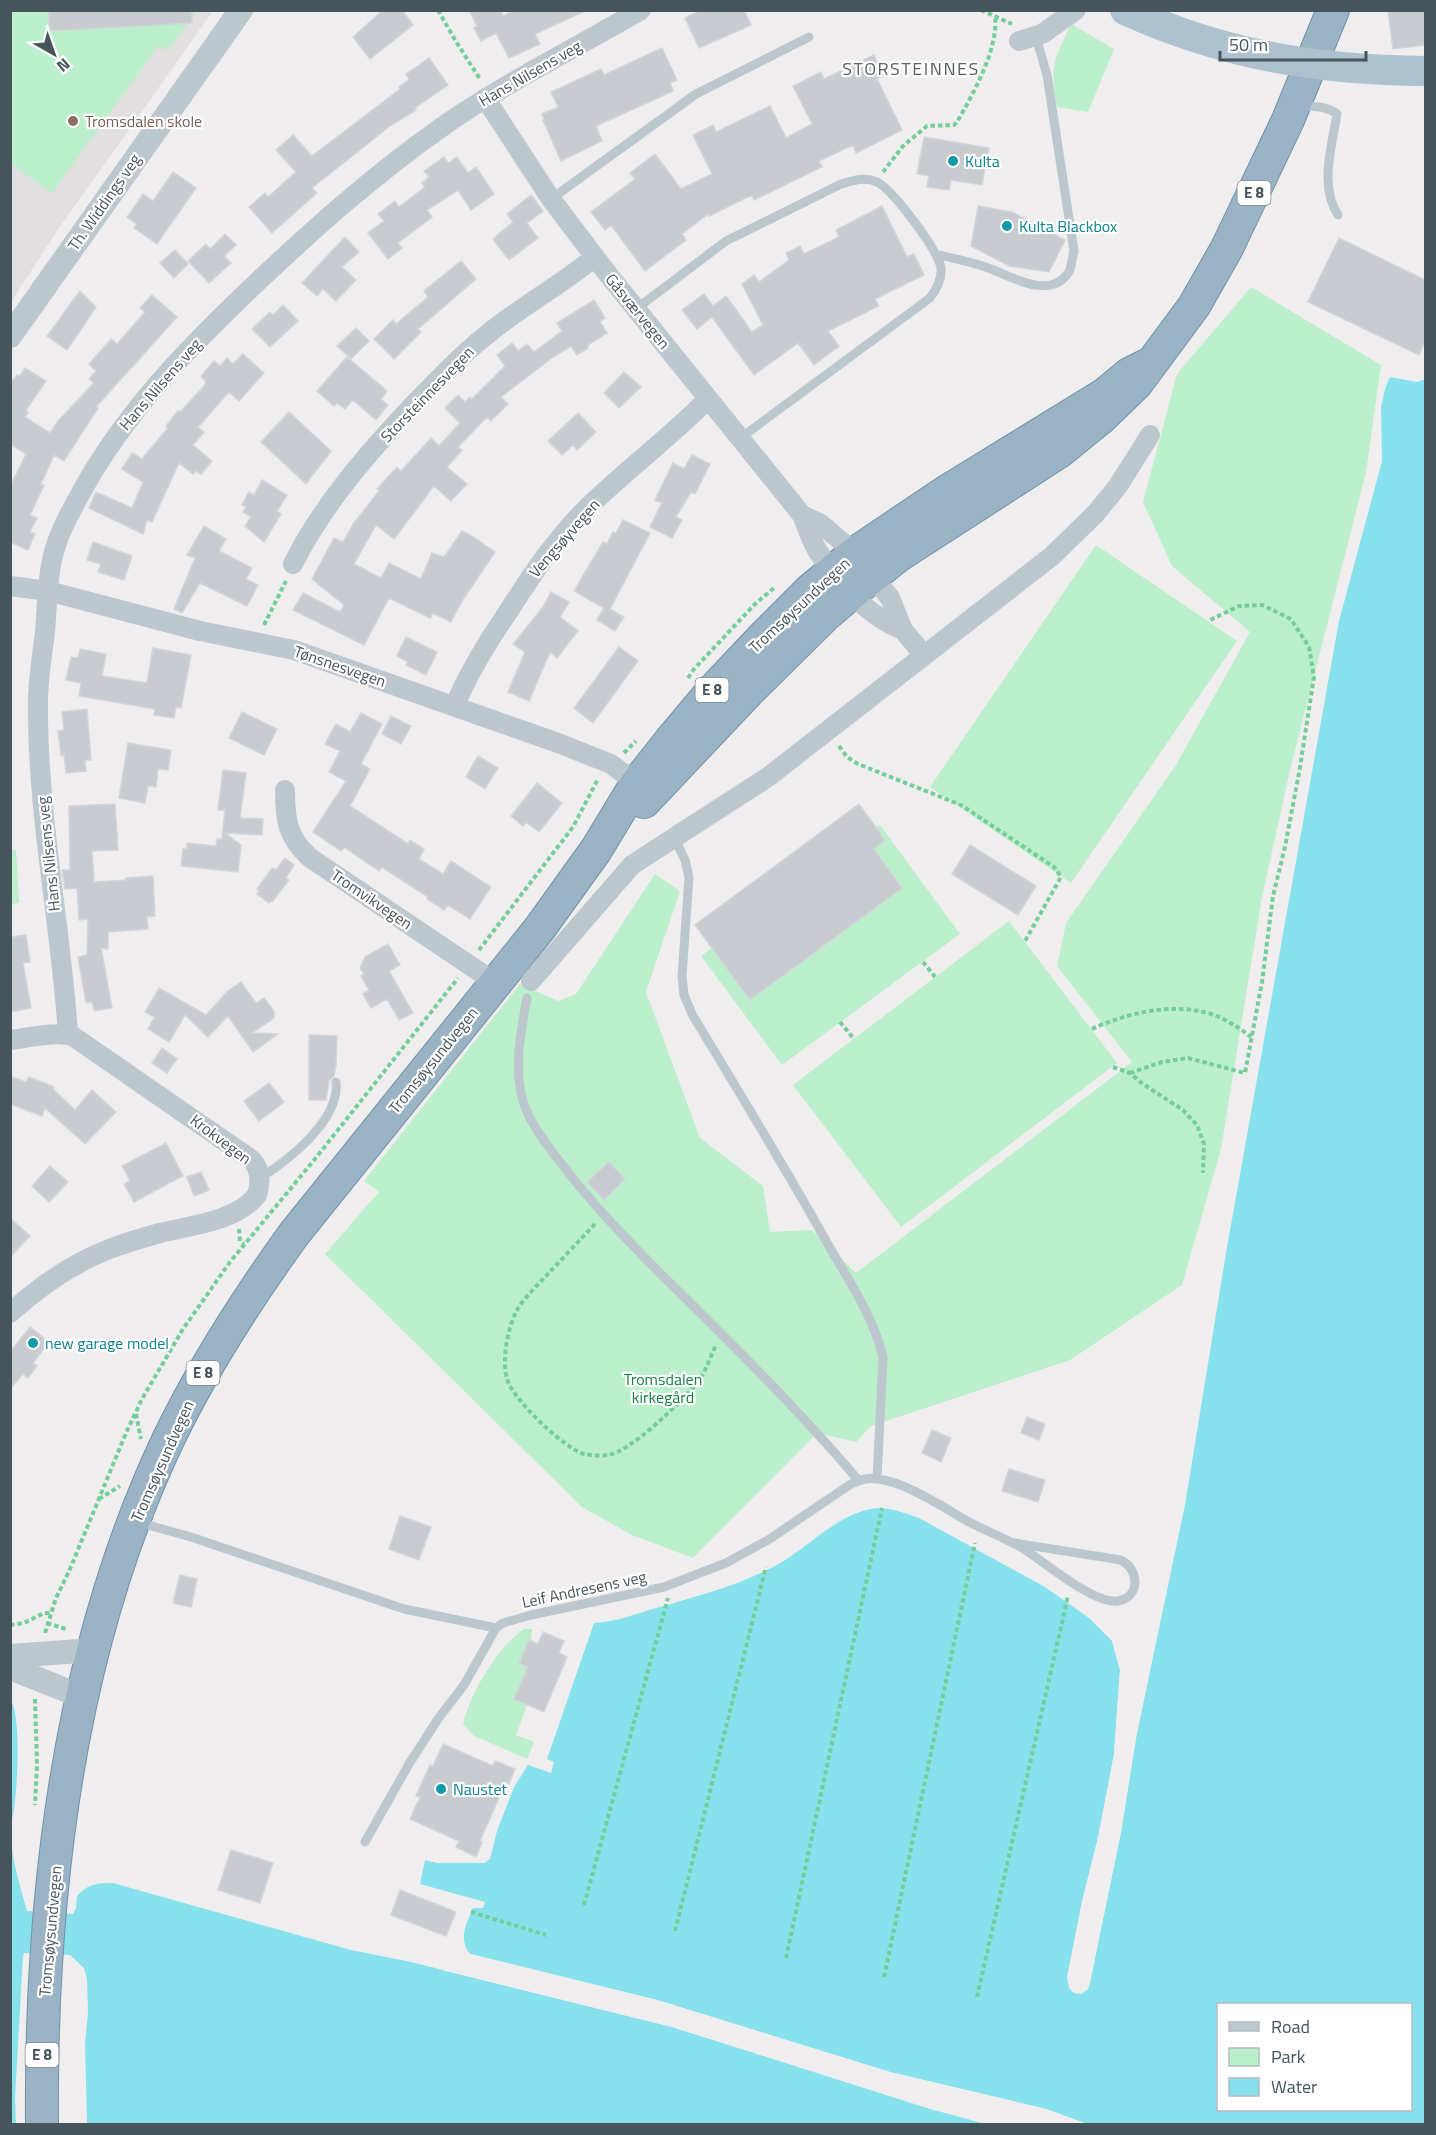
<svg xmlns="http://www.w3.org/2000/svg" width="1436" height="2135" font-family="'Titillium Web',sans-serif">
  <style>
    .education { fill: #e2dfe1 }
    .green { fill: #bcefcb }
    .water { fill: #88e2ed; fill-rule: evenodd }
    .pier { fill: #f1eeef }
    .building { fill: #c8ccd1; stroke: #d2d5da; stroke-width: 1.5 }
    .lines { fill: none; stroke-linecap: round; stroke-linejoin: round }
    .trunk-casing { stroke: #7091aa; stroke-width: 34 }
    .path { stroke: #73ce99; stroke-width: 4; stroke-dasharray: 4.5 3; stroke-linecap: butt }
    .service { stroke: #bcc7ce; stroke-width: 9 }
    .minor { stroke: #bcc7ce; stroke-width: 20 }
    .tertiary { stroke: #bcc7ce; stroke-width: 24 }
    .trunk { stroke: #9ab4c6; stroke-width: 32 }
    .primary-bridge { stroke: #aec1ce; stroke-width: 30 }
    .education-dot { fill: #8d6e63; stroke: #fff; stroke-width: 2 }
    .culture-dot { fill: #0f9aa8; stroke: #fff; stroke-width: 2 }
    .labels { text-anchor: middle; stroke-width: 4.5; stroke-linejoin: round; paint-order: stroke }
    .shield { fill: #fff; stroke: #7e878d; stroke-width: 1.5 }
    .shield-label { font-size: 15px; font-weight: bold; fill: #46545c }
    .street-label { font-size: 16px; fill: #46545c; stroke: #fff }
    .education-label { font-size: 16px; fill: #785e54; stroke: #fff; text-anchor: start }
    .culture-label { font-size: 16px; fill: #0d838f; stroke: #fff; text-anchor: start }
    .park-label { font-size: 16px; fill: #167f40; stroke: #fff }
    .neighbourhood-label { font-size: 18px; letter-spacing: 1.5px; fill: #5b6063; stroke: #fff }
  </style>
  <rect width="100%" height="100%" fill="#f1eeef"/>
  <path class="education" d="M11 11H213L57 231 11 302Z"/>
  <path class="green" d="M11 11H197L167 51 158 46 52 193 11 164Z
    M1071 24 1114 49 1088 112 1057 107C1049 66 1054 61 1071 24Z
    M1251 287 1381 365 1366 472 1290 770 1262 897 1221 1149 1182 1285 1070 1360 871 1426 856 1442 817 1433 693 1558 632 1535 582 1507 325 1254 379 1192 364 1181 520 984 558 1001 576 994 655 874 680 891 646 992 700 1138 763 1186 770 1232 812 1230 856 1273 1132 1062 1057 966 1066 923 1176 765 1250 632 1172 566 1143 502 1177 374Z
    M1096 545 1237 641 1071 883 930 787Z
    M880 825 960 934 782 1065 701 956Z
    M10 850H16L19 903 11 904Z
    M1009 921 1117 1063 901 1227 793 1085Z
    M524 1629H532L529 1667 515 1700 527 1705 516 1735 534 1742 527 1759 474 1736 463 1724C471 1692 497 1648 524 1629Z"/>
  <path class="water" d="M1390 377 1417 382 1425 379V2124H1087L1046 2109 890 2072 657 2000 470 1954C458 1939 466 1924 473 1908H483L485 1902 420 1884 425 1860 437 1863H485L490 1859 497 1831 514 1787 528 1765 551 1773 554 1762 547 1759 594 1623C615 1622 636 1614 656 1608 695 1597 737 1586 773 1567 805 1551 830 1520 866 1510 884 1505 902 1512 919 1518L1045 1587 1089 1618 1112 1641 1120 1670 1114 1754 1098 1838 1082 1902 1067 1978 1074 1993 1087 1990 1089 1987 1121 1832 1136 1738 1185 1505 1227 1247 1339 621 1382 461 1381 407 1385 389ZM1218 2004H1410V2110H1218Z
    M10 1699C22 1715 17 1788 14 1810 13 1816 11 1822 11 1829 10 1856 20 1885 27 1911L73 1914 76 1908 77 1896C88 1884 96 1883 113 1883L351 1950 411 1962 672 2027 984 2124H87L85 2044 88 2012 87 1979 84 1968 70 1955 24 1953 23 1956 15 2098 16 2124H11Z"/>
  <path class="pier" d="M1153 1639H1156L1136 1738 1121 1832 1089 1987 1082 1994 1074 1993 1069 1988 1067 1978 1082 1902 1098 1838 1114 1754 1120 1670 1112 1641H1115L1123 1670 1117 1754 1101 1838 1085 1902 1070 1978 1072 1987 1076 1990 1081 1991 1086 1986 1118 1832 1133 1737Z
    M464 1947 470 1954 657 2000 890 2072 1046 2109 1087 2124H1078L1045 2112 889 2075 657 2003 469 1957 462 1949Z
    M444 1968 673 2024 985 2122 987 2124 930 2109 672 2027 442 1970Z"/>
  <path class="building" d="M48 10H192V23L50 31Z
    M383 10H402L413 25 370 59 353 37Z
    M469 10H501L503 16 514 10H587L535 34 540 44 509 58 496 33 481 41 474 28 477 26Z
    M701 10H744L751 25 699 48 685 18Z
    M1388 10H1425V45L1393 49Z
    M662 48 677 80 670 83 673 91 596 126 602 141 561 161 543 120 544 119 542 114 558 107 551 92 601 69 604 75Z
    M874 55 884 75 877 79 902 130 856 153 853 145 819 161 822 167 754 200 752 195 709 216 708 214 682 234 686 240 645 271 611 225 605 230 591 212 635 179 630 173 655 154 681 189 712 174 693 135 713 125 716 132 770 106 786 138 812 124 793 86 821 72 824 79Z
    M429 58 448 85 415 108 416 110 390 126 312 188 317 193 272 233 249 207 265 193 268 197 296 172 276 150 293 135 312 156 400 89 399 87 409 80 406 74Z
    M924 137 989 148 982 185 951 180 949 190 927 187 929 176 917 174Z
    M444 157 448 163 457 157 468 173 476 167 494 194 471 210 458 190 427 210 432 217 398 243 402 248 388 259 368 233 384 221 378 214 395 201 399 207 425 187 422 183 429 177 424 171Z
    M173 172 196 188 157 244 134 228 137 224 127 217 143 194 153 201Z
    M531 195 543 211 527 223 538 238 509 260 493 239 513 222 507 214Z
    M882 206 907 257 914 254 924 275 875 299 879 306 828 331 839 346 814 365 798 343 754 375 712 317 697 329 682 310 704 294 713 306 726 296 752 332 763 325 742 284 754 275 759 282 789 260 786 253 800 246 804 254 839 237 836 230Z
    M978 206 1012 212 1065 240 1049 272 1009 266 971 246Z
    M225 234 236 245 224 256 231 263 209 283 188 261 206 244 210 249Z
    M345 237 359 252 342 267 356 280 336 301 323 289 317 296 302 283Z
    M1339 238 1425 280V341L1419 355 1308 302Z
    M175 250 188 264 174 278 160 263Z
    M461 261 476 279 418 329 421 332 394 359 374 339 393 320 396 324 428 297 424 291Z
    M80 291 96 307 67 350 47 336Z
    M152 295 177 317 96 407 98 408 64 461 54 455 41 484 44 485 30 515 37 518 30 532 35 534 28 550 10 542V487L26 454 10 444V384L17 375 20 376 25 368 46 381 26 410 28 413 25 417 50 433 58 421 94 383 89 379 96 371 89 364 111 339 117 344 145 312 140 308Z
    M594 300 605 318 600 322 607 333 588 345V348L577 355 571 346 553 357 501 397 508 404 491 421 487 417 458 447 462 450 447 467 467 484 451 501 434 486 394 539 376 525 354 564 381 578 389 563 421 579 432 553 444 557 462 531 472 536 495 552 462 601 451 622 433 613 430 618 389 598 364 645 293 610 303 593 340 612 344 605 312 579 334 538 343 542 354 523 379 491 377 489 397 467 401 471 431 438 439 446 460 423 445 408 458 395 465 402 470 397 472 399 505 366 497 355 512 343 518 351 527 344 534 352 562 331 557 323Z
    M283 305 298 321 270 347 252 329 270 312 273 315Z
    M356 328 369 341 351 359 337 346Z
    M243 354 264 373 239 401 229 392 198 427 204 432 193 445 212 461 201 474 196 471 193 474 179 463 152 522 147 520 143 534 89 508 96 492 132 508 143 482 122 469 132 453 142 459 168 428 166 426 178 411 180 412 205 385 206 382 201 376 214 361 220 366 227 358 233 364Z
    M347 357 387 391 381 399 388 405 376 420 353 400 345 409 337 403 334 406 317 391Z
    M624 372 641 387 619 408 604 393Z
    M289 412 331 451 306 484 261 442Z
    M578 413 596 432 577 450 573 445 562 455 548 441Z
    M692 455 710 464 695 494 691 492 676 517 682 520 672 538 650 527 662 503 655 500 673 463 684 469Z
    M262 480 287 495 277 511 281 514 264 542 245 526 251 517 243 512 246 507 242 505 249 492 254 495Z
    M623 520 650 533 610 609 624 617 615 631 597 620 604 608 574 591 603 542 607 544 613 532 616 533Z
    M204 526 226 539 219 551 252 568 246 579 258 585 247 606 200 583 182 613 174 609 195 558 187 555Z
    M93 542 132 556 124 580 98 572 101 564 87 560Z
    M551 592 569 602 560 617 578 631 557 658 550 652 529 701 508 692 525 652 513 644 543 607Z
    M406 637 437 652 426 675 406 665 408 662 397 656Z
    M619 647 638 661 593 723 574 708Z
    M153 648 191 655 181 708 176 707 174 718 154 715 155 709 79 696 81 683 66 680 71 657 78 658 80 649 106 654 102 676 147 683Z
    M87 709 91 760H85L86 771 66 773 64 754 61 755 58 731 64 730 62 712Z
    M242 712 277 729 264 755 229 738Z
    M361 713 382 724 361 764 370 769 350 806 408 844 410 840 424 849 419 859 443 874 451 861 491 887 470 919 448 905 444 910 427 899 428 897 382 867 379 871 344 847 341 851 313 832 346 781 329 772 340 751 325 744 336 724 350 732Z
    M391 716 411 726 401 744 382 734Z
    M128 743 171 750 168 770 158 769 156 787 148 786 145 803 119 798Z
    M478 756 498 768 485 789 466 777Z
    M223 770 246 773 240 818 263 819 262 835 225 833 241 845 238 872 181 866 183 849H187V843L216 846 217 839H222L225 810H218Z
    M537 783 562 803 539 832 526 822 523 826 511 816Z
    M115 804 118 850 92 851 94 882 126 880V878L153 876 155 916 147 917 148 929 108 932V949L101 948 112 1008 94 1011 92 1002 86 1003 78 957 87 955 88 919 79 920 77 888 65 889 62 870H70L69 806Z
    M859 804 885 840 874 849 902 888 750 1000 695 925Z
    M970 845 1036 886 1018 915 952 874Z
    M285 858 294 865 286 878 289 880 273 901 271 900 269 903 257 894 259 891 257 889 272 868 276 870Z
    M26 935 30 962 23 963 31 1008 10 1012V937Z
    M388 944 400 965 389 971 413 1013 399 1020 387 999 371 1008 363 994 369 990 361 976 364 974 360 968 365 957Z
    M241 982 256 1003 264 998 274 1011V1018L252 1033 278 1034 253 1052 228 1016 208 1037 185 1015 169 1042 148 1029 155 1017 145 1012 159 988 206 1015 228 991Z
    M309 1035 337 1036 336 1066 334 1076 329 1081 326 1100H309Z
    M162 1048 177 1059 167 1073 152 1063Z
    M10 1076 26 1082 29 1077 54 1087 53 1089 75 1110 92 1090 116 1112 85 1144 45 1108 42 1116 10 1104Z
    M269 1083 284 1102 259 1121 244 1101Z
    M166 1143 183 1176 134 1202 124 1184 130 1181 122 1166Z
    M609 1162 625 1179 604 1200 587 1182Z
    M50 1166 68 1182 49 1202 32 1186Z
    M201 1172 209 1190 194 1196 187 1177Z
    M10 1218 30 1236 10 1257Z
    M30 1327 49 1342 33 1363 37 1366 28 1378 23 1374 10 1389V1352Z
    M1027 1417 1045 1424 1039 1440 1021 1433Z
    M932 1430 951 1438 941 1462 922 1453Z
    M1009 1469 1045 1480 1038 1502 1002 1491Z
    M400 1516 431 1527 419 1560 389 1549Z
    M180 1575 197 1579 191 1607 173 1603Z
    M543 1632 564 1641 559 1653 567 1657 544 1712 514 1699 528 1667 519 1663 529 1640 538 1644Z
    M443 1744 493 1766 495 1761 515 1769 509 1784 506 1782 480 1841 482 1842 476 1857 456 1847 459 1841 410 1819 420 1797 416 1796 430 1765 433 1766Z
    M231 1850 273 1863 260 1903 218 1890Z
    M400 1890 456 1912 446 1936 391 1915Z"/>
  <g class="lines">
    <g class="trunk-casing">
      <path id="trunk" d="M644 802 748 692 827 614 852 593 898 556 1059 452 1102 417 1137 383 1194 306 1227 248 1288 120 1333 10
        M42 2124C40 1895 69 1649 168 1440 203 1367 247 1299 294 1234L540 928 596 850 636 784 670 741 712 691 764 636 810 590 855 553 944 493 1105 394 1129 374 1151 363"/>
    </g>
    <path class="path" d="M438 10 455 40 480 79
      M981 10 1012 24
      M883 172 903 146 927 126 954 125 957 122C972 96 999 48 995 17
      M264 625 286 581
      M688 678 694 669 755 604 774 588
      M839 746 847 757 858 764 961 805 1054 867 1061 877 1025 941
      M624 753 636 741
      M479 950 573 827 598 779
      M923 962 935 977
      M840 1022 854 1039
      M1092 1029C1126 1013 1173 1002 1211 1014 1226 1019 1238 1027 1251 1037
      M1113 1067 1130 1073 1140 1082 1183 1110 1197 1125 1204 1144 1203 1173
      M1130 1073 1162 1062 1188 1058 1245 1073 1262 982 1273 896 1285 847 1299 773 1314 677 1309 647 1291 619 1262 605 1239 606 1208 621
      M595 1224C578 1242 561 1260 545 1277 535 1288 522 1300 516 1312 507 1331 502 1359 507 1379 513 1400 564 1448 584 1454 591 1455 601 1456 607 1455 629 1454 683 1400 698 1382 706 1371 710 1357 716 1345
      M239 1229 240 1241 244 1244
      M136 1414 141 1439
      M99 1499 120 1486
      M47 1623 66 1629
      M10 1625 24 1623 44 1613H50
      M45 1633 56 1598 70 1569 126 1433 142 1399 183 1329 230 1262 315 1159 458 978
      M35 1699 37 1764 35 1805
      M584 1905 668 1598
      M471 1912 546 1935
      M675 1931 766 1567
      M786 1958 882 1508
      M884 1977 975 1543
      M977 1997 1068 1596"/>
    <path class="service" d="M1299 106C1312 107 1326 105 1337 114 1332 145 1319 187 1338 215
      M551 199 696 94 809 37
      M936 254C954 259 973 262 991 269 1012 277 1050 300 1068 273 1072 268 1072 257 1074 251L1047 75 1036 37
      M636 309 726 241 841 184C853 181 864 176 877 182 893 190 938 250 941 268 942 280 937 289 930 298L739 439
      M674 837 685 860 689 877 682 976 684 995 693 1016C738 1090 783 1164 825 1239 846 1277 874 1316 883 1358L877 1478
      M527 998C520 1036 511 1078 528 1114 536 1131 549 1148 561 1163 592 1204 628 1241 664 1277 731 1343 798 1409 859 1481
      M260 1178C289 1160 340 1120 336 1082
      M137 1522 191 1537 404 1609 496 1628 503 1623 531 1615 664 1587 726 1563 768 1540 851 1484C860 1480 868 1477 878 1479 906 1482 944 1508 969 1522 988 1532 1008 1539 1027 1551 1046 1564 1096 1605 1118 1601 1141 1597 1139 1569 1121 1560L1014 1543
      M365 1842 409 1764 438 1719 464 1685 496 1628"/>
    <path class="minor" d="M1019 41 1042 34 1076 10
      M485 98 551 199 607 273 802 515C807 527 811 540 817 550 837 581 868 617 903 630
      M802 515 821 524 855 553 890 598 903 630 924 655
      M293 564C323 504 368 453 414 404 440 378 465 351 494 329 527 303 562 284 595 257
      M10 586 48 591 200 631 294 650 558 743 611 764 644 789
      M455 705C468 674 485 646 504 618 529 579 553 542 586 509 625 471 669 438 708 399
      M285 790C285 820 287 836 309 857L496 983
      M531 981 632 865 768 777 1052 556 1096 513 1118 486 1150 435
      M68 1034C61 926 38 819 38 710 37 684 42 657 45 632 47 608 47 583 52 560 57 535 71 511 83 489 126 412 186 350 250 289 313 229 377 172 449 122 511 80 577 47 641 10
      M10 1040C27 1038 60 1030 74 1037L252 1160C261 1170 261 1182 257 1195 235 1222 192 1225 160 1233 142 1238 124 1243 107 1250 71 1264 39 1287 10 1313"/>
    <path class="tertiary" d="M10 336 241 10
      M10 1656 94 1650
      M10 1665 18 1671 83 1697"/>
    <use href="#trunk" class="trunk"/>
    <path class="primary-bridge" d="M1125 10C1224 55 1317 70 1426 71"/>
  </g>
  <circle class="education-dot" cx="73" cy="121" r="6"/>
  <g class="culture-dot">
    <circle cx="953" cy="161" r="6"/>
    <circle cx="1007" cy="226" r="6"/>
    <circle cx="33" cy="1343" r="6"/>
    <circle cx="441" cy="1789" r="6"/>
  </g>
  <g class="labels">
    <g class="shield">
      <rect x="1237.5" y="181" width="33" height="24" rx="4.5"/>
      <rect x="695.5" y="678" width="33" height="24" rx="4.5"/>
      <rect x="186.5" y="1361" width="33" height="24" rx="4.5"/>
      <rect x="25.5" y="2043" width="33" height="24" rx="4.5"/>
    </g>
    <g class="shield-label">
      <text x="1254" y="198">E 8</text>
      <text x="712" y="695">E 8</text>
      <text x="203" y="1378">E 8</text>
      <text x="42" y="2060">E 8</text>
    </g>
    <g class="street-label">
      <text transform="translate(530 73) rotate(-30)" y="6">Hans Nilsens veg</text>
      <text transform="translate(104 202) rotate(-55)" y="6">Th. Widdings veg</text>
      <text transform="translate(638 311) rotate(51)" y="6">Gåsværvegen</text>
      <text transform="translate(160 384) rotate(-49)" y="6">Hans Nilsens veg</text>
      <text transform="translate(427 394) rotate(-46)" y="6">Storsteinnesvegen</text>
      <text transform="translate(564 538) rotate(-49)" y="6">Vengsøyvegen</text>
      <text transform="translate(799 605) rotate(-43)" y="6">Tromsøysundvegen</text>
      <text transform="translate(340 666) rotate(19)" y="6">Tønsnesvegen</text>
      <text transform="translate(48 854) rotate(-96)" y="6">Hans Nilsens veg</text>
      <text transform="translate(372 899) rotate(34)" y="6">Tromvikvegen</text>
      <text transform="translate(433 1060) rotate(-51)" y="6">Tromsøysundvegen</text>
      <text transform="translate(221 1139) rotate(37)" y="6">Krokvegen</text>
      <text transform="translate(162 1461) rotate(-66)" y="6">Tromsøysundvegen</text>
      <text transform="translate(584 1589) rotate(-12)" y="6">Leif Andresens veg</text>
      <text transform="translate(50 1931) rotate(-85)" y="6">Tromsøysundvegen</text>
    </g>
    <g class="education-label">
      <text x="85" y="127">Tromsdalen skole</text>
    </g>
    <g class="culture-label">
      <text x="965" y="167">Kulta</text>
      <text x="1019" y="232">Kulta Blackbox</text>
      <text x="45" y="1349">new garage model</text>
      <text x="453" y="1795">Naustet</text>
    </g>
    <g class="park-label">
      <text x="663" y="1385">Tromsdalen<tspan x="663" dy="18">kirkegård</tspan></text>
    </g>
    <g class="neighbourhood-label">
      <text x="911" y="75">STORSTEINNES</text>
    </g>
  </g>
  <rect width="1436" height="2135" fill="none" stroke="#46545c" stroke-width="24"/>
  <rect x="1217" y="2003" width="195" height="108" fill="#ffffff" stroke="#b5bbbe" stroke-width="1.5"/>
  <rect x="1229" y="2022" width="30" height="9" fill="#bcc7ce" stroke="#b5bbbe" stroke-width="1.5"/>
  <text x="1271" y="2033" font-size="18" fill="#46545c">Road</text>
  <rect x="1229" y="2048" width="30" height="18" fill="#bcefcb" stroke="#b5bbbe" stroke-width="1.5"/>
  <text x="1271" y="2063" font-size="18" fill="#46545c">Park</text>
  <rect x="1229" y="2078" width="30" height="18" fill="#88e2ed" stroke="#b5bbbe" stroke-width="1.5"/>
  <text x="1271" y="2093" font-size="18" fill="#46545c">Water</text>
  <g transform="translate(54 54) rotate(140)" stroke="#ffffff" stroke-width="4.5" paint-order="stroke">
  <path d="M0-4.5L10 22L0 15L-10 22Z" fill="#46545c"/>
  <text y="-9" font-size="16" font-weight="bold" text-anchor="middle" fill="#46545c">N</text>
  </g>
  <path d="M1220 51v9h146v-9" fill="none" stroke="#46545c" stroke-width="3"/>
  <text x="1229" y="51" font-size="18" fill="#46545c" stroke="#ffffff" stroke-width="4.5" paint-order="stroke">50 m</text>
</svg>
